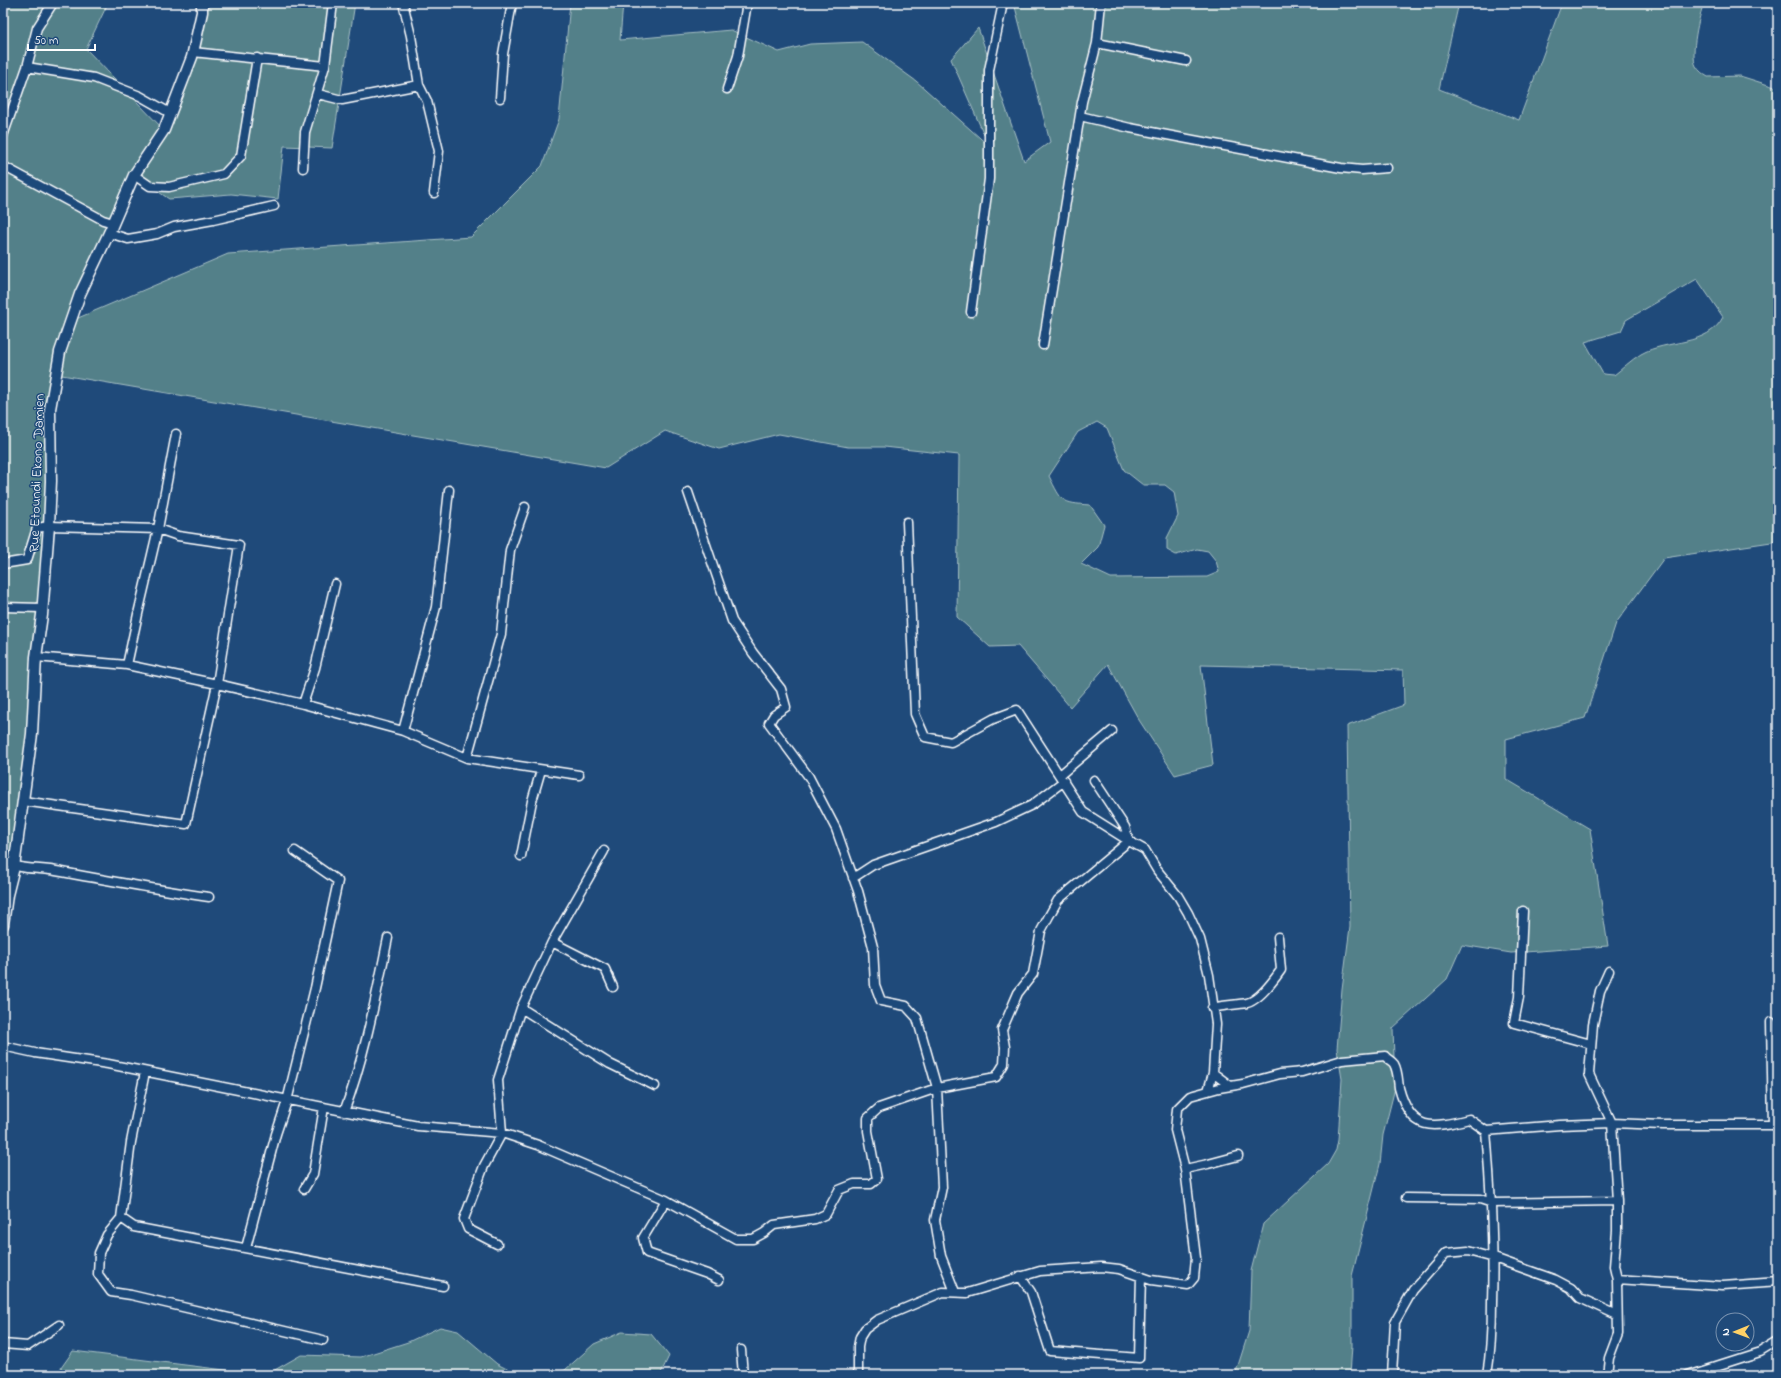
<svg xmlns="http://www.w3.org/2000/svg" width="1781" height="1378" font-family="'Indie Flower',sans-serif">
  <style>
    .green { fill: #528089; stroke: #a8c0c4; fill-rule: evenodd }
    .lines { fill: none; stroke-linecap: round; stroke-linejoin: round }
    .minor-casing { stroke: #fff; stroke-width: 11 }
    .tertiary-casing { stroke: #fff; stroke-width: 13 }
    .minor { stroke: #1f4a7a; stroke-width: 8 }
    .tertiary { stroke: #1f4a7a; stroke-width: 10 }
    .labels { text-anchor: middle; stroke-width: 3; stroke-linejoin: round; paint-order: stroke }
    .street-label { font-size: 14px; fill: #fff; stroke: #1f4a7a }
  </style>
  <rect width="100%" height="100%" fill="#1f4a7a"/>
  <filter id="ink" filterUnits="userSpaceOnUse"><feTurbulence type="fractalNoise" baseFrequency=".025" numOctaves="2"/><feDisplacementMap in="SourceGraphic" scale="8" xChannelSelector="R" yChannelSelector="G"/><feConvolveMatrix kernelMatrix="1 2 1 2 8 2 1 2 1" color-interpolation-filters="sRGB"/></filter>
  <g filter="url(#ink)">
    <path class="green" d="M3 3H108L86 49 164 130 192 57 202 3H355L332 148 284 146 278 199 231 194 169 199 134 175 71 321 228 254 471 237 542 166 559 119 570 3H623L620 40 731 30 779 52 810 44 862 42 916 81 989 146 951 59 978 28 1024 161 1050 142 1014 3H1459L1439 89 1519 120 1562 3H1704C1699 15 1690 55 1696 66 1699 71 1703 74 1708 77L1740 76 1778 88V541L1664 558 1616 623 1585 718 1506 739V779L1590 829 1608 946 1511 953 1462 945 1447 979 1393 1028 1395 1088 1383 1135 1380 1164 1352 1276V1346L1350 1375H1235L1249 1331 1251 1271 1263 1224 1328 1164 1336 1150 1338 1140 1342 1079 1337 1049 1342 989 1350 927 1347 726 1404 705 1403 670 1201 665 1213 765 1175 775 1139 720 1108 664 1070 707 1018 646 990 647 957 617 959 455 884 447H848L779 434 719 449 665 431 606 468 56 374 51 481 32 734 3 925ZM1697 279 1723 317C1708 347 1667 339 1641 354 1631 360 1622 369 1614 375L1603 374 1585 342 1621 331 1626 320ZM1097 422 1107 428 1124 470 1143 485H1165L1174 492 1178 516 1167 538V550L1176 555 1197 549 1208 551 1216 561 1219 572 1207 577 1111 578 1081 564 1098 547 1104 525 1090 505C1061 503 1062 502 1049 476L1078 432Z
      M440 1327 458 1331 497 1364 519 1375H266L301 1355 361 1357 408 1342Z
      M622 1332 651 1334 669 1356 660 1375H553L565 1370 594 1344Z
      M73 1351 265 1375H56Z"/>
    <g class="lines">
      <g class="minor-casing">
        <path id="minor" d="M403 3 411 36 419 85 427 101 439 151 434 193
          M1097 43 1186 61
          M193 52 325 66
          M27 67 94 78 140 96 170 113
          M727 89 738 56 747 3
          M318 94 342 100 419 85
          M500 98 503 54 512 3
          M1080 116 1130 128 1341 168 1362 170 1387 168
          M3 136 27 67 37 28 53 3
          M3 166 103 220 113 223
          M303 168 305 132 325 66 333 3
          M134 175 150 186 169 187 224 174 241 156 257 58
          M109 233 128 239 157 234 174 227 213 220 274 206
          M971 312 989 179V70L1003 3
          M1043 345 1082 102 1097 43 1101 3
          M688 492 732 621 753 653 781 689 786 707 774 715 769 723 809 777 836 829 858 891 873 947 875 985 881 1001 906 1006 917 1018 937 1088 942 1187 935 1220 941 1256 955 1292
          M907 522 915 714 925 737 951 742 993 719 1017 710 1083 812 1129 841
          M3 564 27 560 37 528 49 526 158 529 178 536 239 545 217 684 186 824 23 801
          M3 607 42 608
          M36 657 127 665 217 684 303 704 403 731 467 758 579 775
          M127 665 138 614 158 529 176 434
          M303 704 315 668 335 584
          M403 731 436 607 449 490
          M467 758 501 634 510 550 525 507
          M1060 775 1112 731
          M1094 780 1125 827 1129 841
          M521 856 532 801 541 770
          M3 860C21 871 35 867 56 871 107 880 157 890 209 897
          M853 878 873 865 996 822 1032 805 1064 781
          M1523 911 1519 997 1514 1023 1591 1044
          M552 942 605 969 613 987
          M521 1008 610 1064 655 1086
          M1212 1008C1224 1005 1235 1005 1247 1003 1259 1000 1274 980 1281 970L1278 937
          M1771 1022 1773 1125
          M3 1046 35 1053 108 1064 418 1126 502 1133 538 1145 666 1200 736 1239H753L764 1233 774 1225 815 1219 826 1214 839 1190 854 1184H871L877 1179 868 1131V1118L879 1108 937 1088 996 1077 1004 1064 1005 1047 1002 1030 1018 993 1033 974 1041 931 1049 916 1058 900 1129 841 1145 850 1157 870 1178 896 1188 913 1200 939 1209 975 1216 1024 1213 1073 1208 1091
          M145 1072 131 1142 121 1218 107 1235 99 1253 98 1274 111 1292 131 1295 323 1340
          M1213 1073 1229 1085
          M344 1112C365 1056 376 996 388 938
          M1486 1131C1491 1190 1494 1243 1492 1302 1492 1327 1491 1351 1487 1375
          M1185 1169 1208 1164 1238 1156
          M304 1189 313 1174 324 1107
          M1406 1198 1480 1199 1492 1203 1617 1201
          M666 1200 643 1238 647 1253 707 1274 719 1280
          M121 1218 134 1227 443 1286
          M497 1244 468 1229 464 1219 484 1166 502 1133 498 1080 521 1008 552 942 604 851
          M246 1248 276 1134 287 1101 315 988 338 881 295 851
          M1020 1276 1031 1292 1050 1351 1139 1358 1141 1276
          M1617 1279 1723 1286 1778 1282
          M3 1344 28 1346 59 1325
          M741 1350 743 1375
          M858 1375V1347L860 1337 865 1329 877 1320 943 1292 967 1293 1040 1271 1101 1267 1119 1269 1151 1280 1188 1285 1194 1278 1196 1258 1185 1169 1175 1130 1177 1109 1190 1096 1219 1088 1243 1084 1280 1074 1302 1072 1342 1060 1385 1056C1387 1059 1392 1061 1394 1064 1398 1071 1398 1081 1399 1088 1411 1133 1432 1128 1469 1119L1486 1131 1560 1125 1612 1123 1663 1125H1778
          M1392 1375 1395 1322 1413 1290 1446 1253 1468 1251 1494 1258 1556 1280 1571 1288 1580 1298 1617 1315
          M1607 1375 1609 1358 1618 1334 1617 1279 1614 1266 1617 1231V1201L1612 1123 1589 1074 1593 1024 1600 991 1609 971
          M1688 1375 1760 1352 1778 1341"/>
      </g>
      <g class="tertiary-casing">
        <path id="tertiary" d="M3 925 7 895 14 867 32 734 36 657 42 615 49 526 51 481 50 409 60 352 80 294 109 233 134 175 164 130 192 57 202 12V3"/>
      </g>
      <use href="#minor" class="minor"/>
      <use href="#tertiary" class="tertiary"/>
    </g>
  </g>
  <g class="labels">
    <g class="street-label">
      <text transform="translate(36 473) rotate(-88)" y="5">Rue Etoundi Ekono Damien</text>
    </g>
  </g>
  <rect width="1781" height="1378" fill="none" stroke="#1f4a7a" stroke-width="16"/>
  <rect x="8" y="8" width="1765" height="1362" fill="none" stroke="#fff" stroke-width="1.5" filter="url(#ink)"/>
  <g transform="translate(1735 1332) rotate(269)"><circle r="19" fill="#1f4a7a" stroke="#7992af"/>
  <path d="M0-3L7 15L0 10L-7 15Z" fill="#ffd166"/>
  <text y="-6" font-size="11" font-weight="bold" text-anchor="middle" fill="#ffffff">N</text>
  </g>
  <path d="M28 44v6h67v-6" fill="none" stroke="#ffffff" stroke-width="2"/>
  <text x="34" y="44" font-size="12" fill="#ffffff" stroke="#1f4a7a" stroke-width="3" paint-order="stroke">50 m</text>
</svg>
